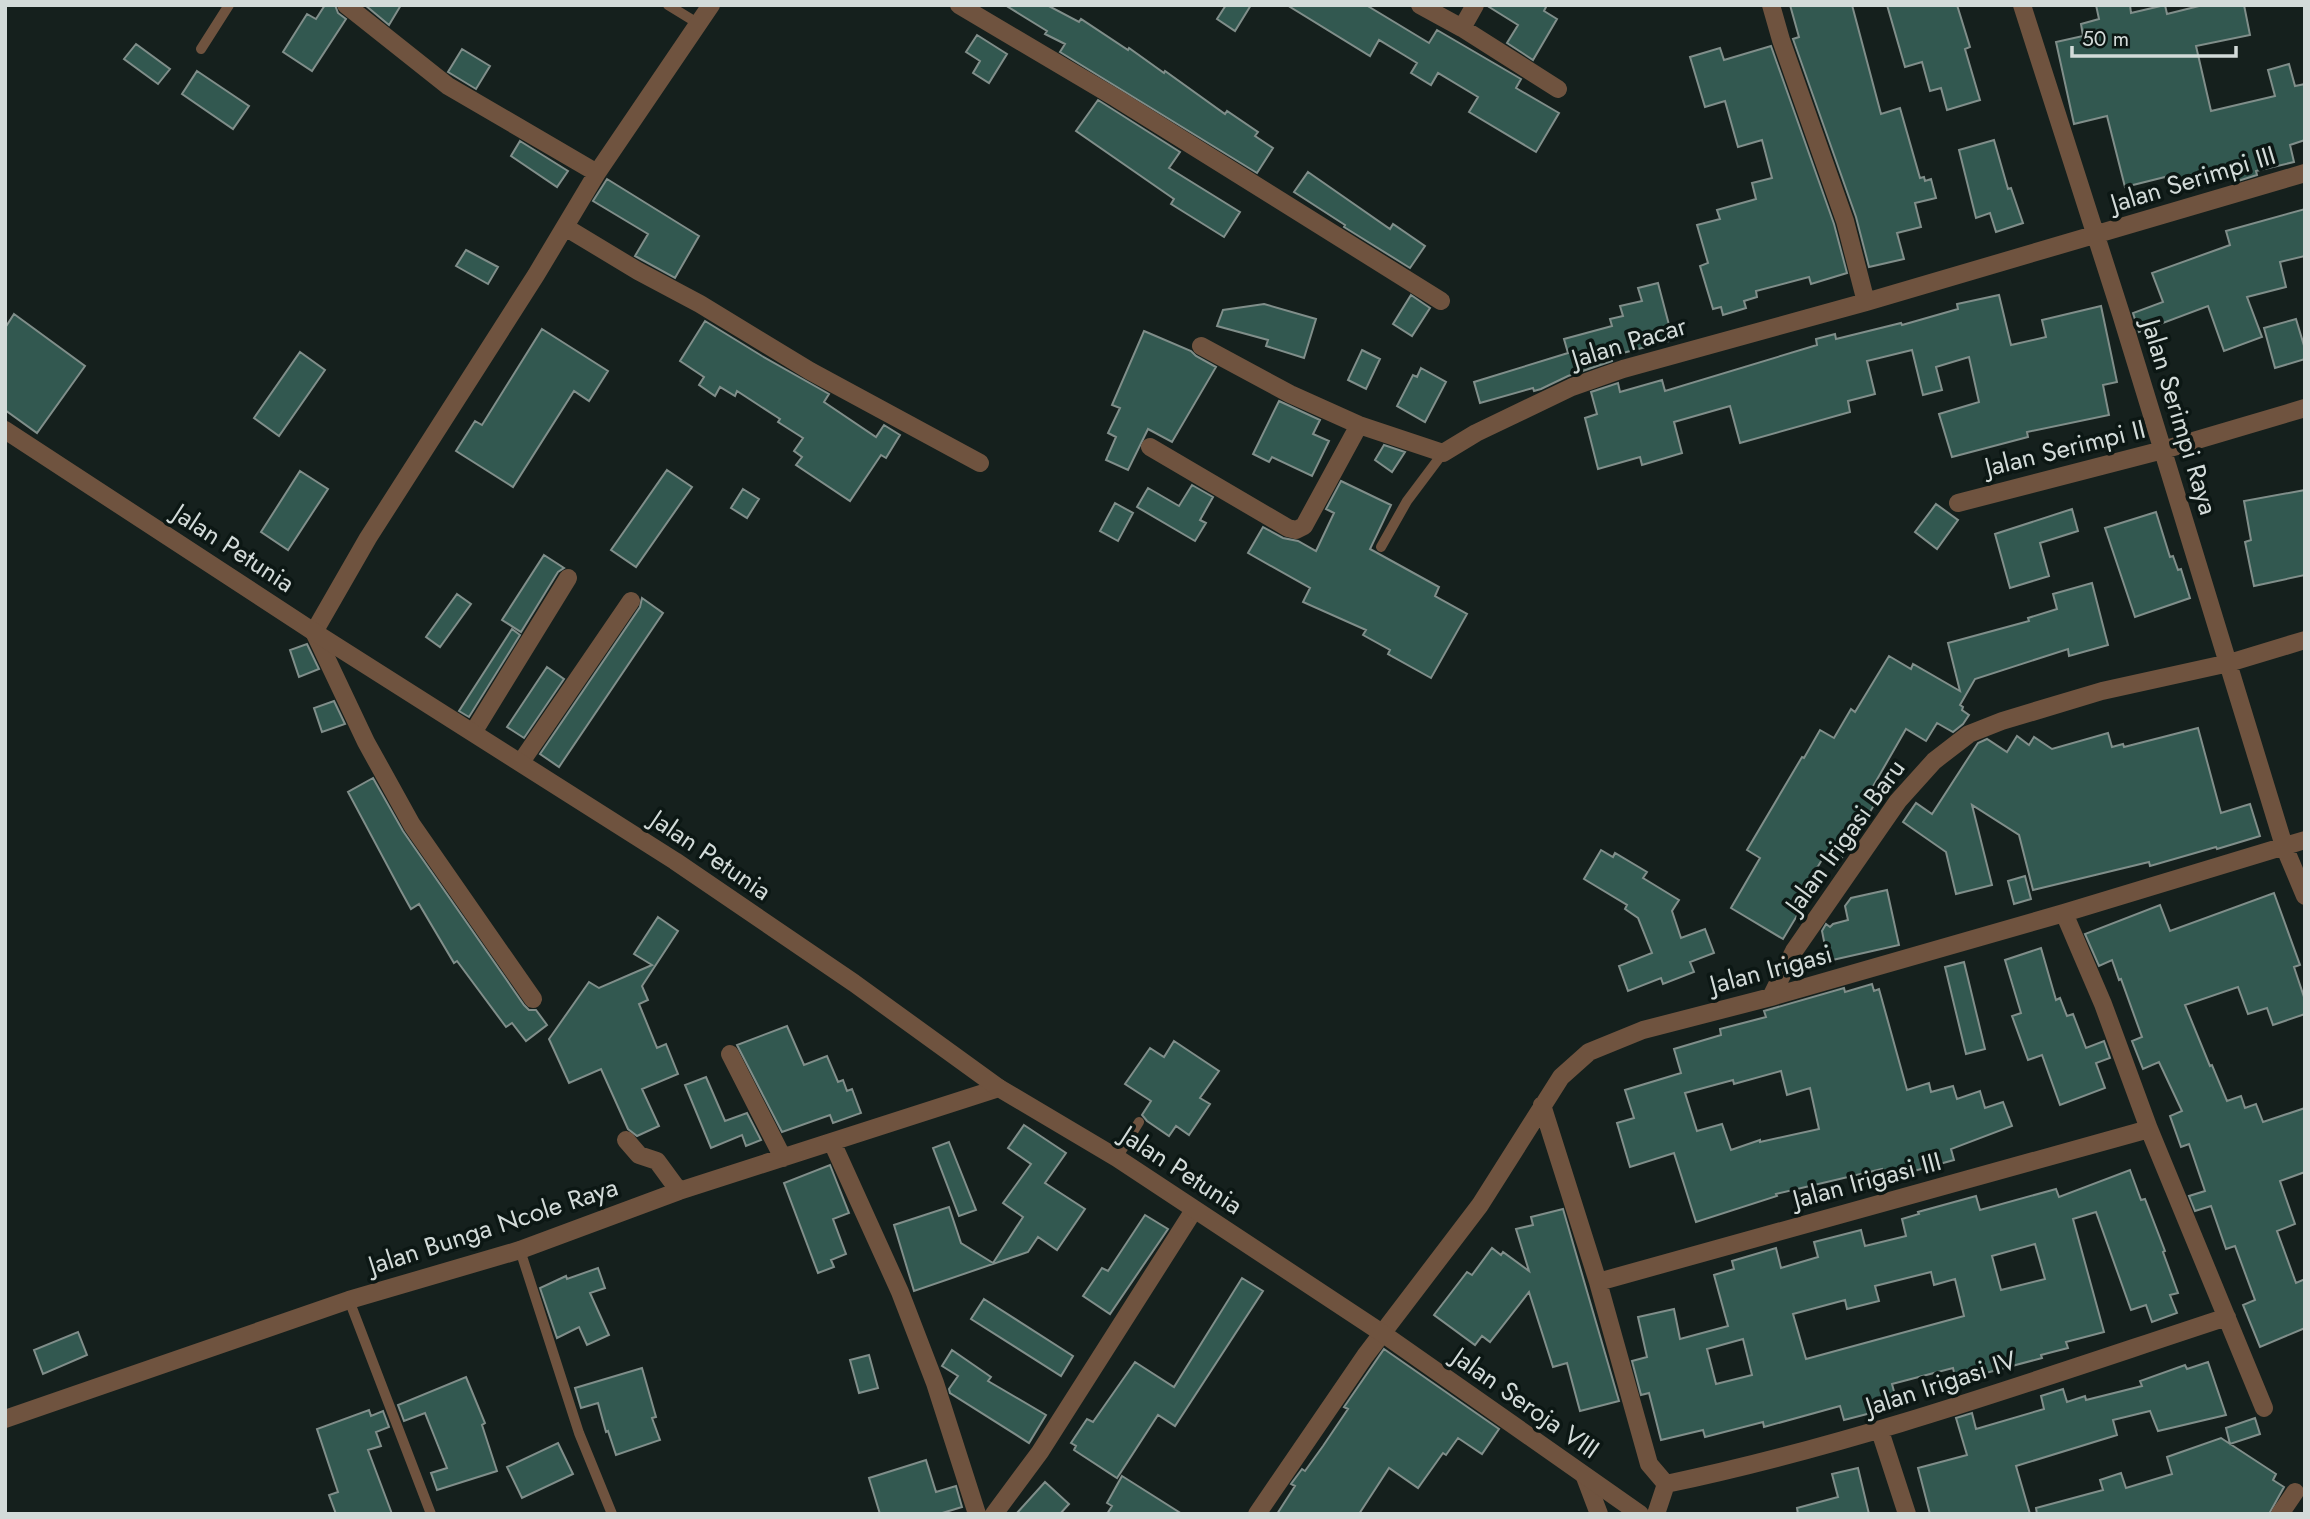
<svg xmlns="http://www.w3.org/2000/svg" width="2310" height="1519" font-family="Jost,sans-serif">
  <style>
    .building { fill: #325850; stroke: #808e8a; stroke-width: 2; fill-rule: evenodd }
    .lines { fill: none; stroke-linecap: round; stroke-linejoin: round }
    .service { stroke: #6f533f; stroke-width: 10 }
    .minor { stroke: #6f533f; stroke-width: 18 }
    .tertiary { stroke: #6f533f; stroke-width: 18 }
    .labels { text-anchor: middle; stroke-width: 7; stroke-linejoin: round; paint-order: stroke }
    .street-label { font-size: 26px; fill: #d3dbd9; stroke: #0c1714 }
  </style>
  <rect width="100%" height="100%" fill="#15201d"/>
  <path class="building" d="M325 5H335L338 13 346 19 312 71 283 52 307 14 316 19Z
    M365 5H401L389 25Z
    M1005 5H1047L1079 22 1081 19 1128 50 1129 48 1164 73 1165 71 1225 114 1227 111 1258 132 1255 136 1273 148 1257 173 1060 52 1065 44 1045 34 1047 31Z
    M1226 5H1251L1235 31 1217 19Z
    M1287 5H1366L1429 43 1437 30 1521 79 1516 88 1559 113 1536 152 1469 112 1478 97 1438 73 1431 85 1411 73 1417 63 1379 40 1370 56Z
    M1486 5H1547L1544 11 1557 19 1533 60 1507 43 1518 25Z
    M1790 5H1852L1881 114 1900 108 1920 178 1924 177 1925 181 1931 179 1936 198 1915 203 1921 227 1897 233 1904 259 1869 267 1856 217 1793 39 1799 37Z
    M1887 5H1957L1970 47 1965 49 1980 100 1947 110 1941 88 1930 91 1922 62 1905 67Z
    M2096 5H2130L2131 13 2165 5 2167 14 2203 5H2244L2250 35 2196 46 2211 111 2275 96 2268 70 2289 64 2295 86 2305 84V140L2290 145 2294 162 2256 171 2257 175 2238 181 2234 166 2167 183 2165 177 2125 187 2107 116 2074 124 2056 42 2083 36 2081 24 2099 19Z
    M977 35 1007 54 989 83 973 73 980 61 966 52Z
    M136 44 170 69 158 84 124 59Z
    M1771 46 1834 224 1847 273 1811 284 1809 277 1756 291 1757 297 1744 301 1746 308 1723 315 1721 307 1713 309 1700 266 1708 263 1697 225 1720 219 1717 210 1756 199 1752 183 1772 178 1762 140 1738 147 1725 101 1705 107 1690 57 1720 48 1724 60Z
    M462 49 490 66 476 89 448 72Z
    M197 71 249 106 233 129 182 94Z
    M1098 100 1180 152 1169 168 1240 212 1224 237 1171 204 1174 199 1076 131Z
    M1994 140 2008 189 2011 188 2023 223 1996 232 1990 213 1976 218 1959 150Z
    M520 141 568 171 557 187 511 156Z
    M1308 172 1390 229 1393 224 1425 246 1410 268 1344 227 1345 225 1294 192Z
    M607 179 699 236 675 278 635 256 648 234 593 201Z
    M2305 209V256L2280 262 2286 287 2247 297 2262 337 2224 351 2208 306 2139 332 2133 313 2163 302 2152 273 2230 245 2226 231Z
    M466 250 498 267 488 284 456 266Z
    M1658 283 1673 340 1611 356 1612 361 1568 376 1541 389 1534 391 1533 388 1480 403 1474 382 1568 353 1564 339 1612 326 1610 319 1623 316 1620 306 1642 301 1638 288Z
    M1411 295 1430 308 1412 336 1393 324Z
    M1999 295 2011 345 2046 337 2042 320 2101 306 2117 382 2103 385 2109 415 2027 432 2028 437 1952 457 1939 414 1979 402 1969 357 1936 367 1942 390 1923 395 1912 350 1867 361 1875 394 1848 401 1850 412 1740 443 1730 406 1674 422 1682 453 1642 465 1640 457 1598 469 1585 418 1597 414 1591 392 1618 383 1620 392 1662 380 1665 391 1817 345 1816 339 1835 334 1836 339 1901 323 1902 325 1958 309 1957 304Z
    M1264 304 1316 319 1304 358 1266 346 1268 340 1217 326 1223 310Z
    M14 314 85 366 37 433 5 410V328Z
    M2296 319 2305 349V359L2275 368 2264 328Z
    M705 321 762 356 829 394 824 402 876 437 884 425 900 435 886 458 881 455 850 501 796 465 802 457 794 451 803 438 778 422 780 419 737 391 735 396 720 387 715 396 699 385 704 377 680 361Z
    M542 329 608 371 589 401 574 391 513 487 456 451 475 421 482 425Z
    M1144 331 1191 351 1196 356 1216 367 1172 442 1148 429 1128 470 1106 460 1116 437 1108 433 1120 408 1112 405Z
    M1362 350 1380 359 1366 389 1348 380Z
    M300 352 325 370 279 436 254 418Z
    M1421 368 1446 382 1425 422 1397 406 1413 375 1417 377Z
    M1279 401 1320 420 1313 434 1329 441 1312 476 1272 457 1269 462 1253 454Z
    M1384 445 1405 452 1392 472 1375 460Z
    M667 470 692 487 636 567 611 550Z
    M300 471 328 489 288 550 261 532Z
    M1341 481 1391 505 1370 549 1439 587 1435 596 1467 614 1431 678 1388 654 1390 650 1363 635 1366 630 1303 602 1310 588 1248 553 1263 527 1283 538 1298 541 1316 551 1334 513 1326 509Z
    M1192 485 1213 497 1200 520 1206 523 1195 541 1137 507 1148 488 1179 506Z
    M743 489 759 499 747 518 731 508Z
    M2305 490V575L2254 586 2245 542 2251 540 2244 501Z
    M1115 503 1133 513 1118 541 1100 531Z
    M1936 504 1958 520 1937 549 1915 532Z
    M2072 509 2078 531 2040 543 2049 576 2010 588 1995 534Z
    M2156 512 2170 557 2173 556 2178 570 2181 569 2190 598 2135 617 2105 528Z
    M544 555 564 568 558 572 521 632 502 620Z
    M2092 583 2108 645 2069 656 2068 649 1975 679 1960 705 1963 707 1962 710 1969 715 1963 724 1953 732 1937 723 1926 741 1906 729 1868 795 1877 800 1849 848 1848 847 1837 866 1834 853 1830 861 1823 858 1803 891 1810 894 1783 939 1731 908 1760 858 1747 850 1802 757 1804 758 1820 730 1834 738 1851 709 1855 712 1889 656 1911 669 1913 664 1960 691 1948 643 2029 621 2028 618 2057 609 2053 594Z
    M457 594 471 604 440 647 426 637Z
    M642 598 663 613 559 767 540 754 640 607Z
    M512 629 520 635 469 717 459 711Z
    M307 644 319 669 299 677 290 650Z
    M547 667 564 679 524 738 507 727Z
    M334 701 345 724 322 732 314 708Z
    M2198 728 2221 813 2250 804 2260 836 2217 849 2216 847 2150 866 2149 862 2033 890 2019 835 1972 805 1992 885 1956 894 1946 852 1903 822 1916 803 1932 814 1978 743 1987 739 2007 752 2017 736 2029 745 2034 737 2052 749 2108 733 2112 747 2123 744 2124 747Z
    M373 778 403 831 524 1005 529 1010H536L547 1025 526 1041 512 1023 506 1027 457 961 454 963 419 904 411 909 401 891 348 792Z
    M1601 850 1613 857 1615 853 1647 872 1643 878 1679 900 1672 911 1681 938 1705 929 1714 953 1690 962 1694 972 1663 984 1661 978 1628 991 1619 966 1652 953 1638 918 1625 909 1627 905 1584 879Z
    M2025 876 2031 899 2014 904 2008 881Z
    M1887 890 1899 945 1828 961 1822 931 1826 924 1830 927 1833 924 1848 920 1845 906 1851 898Z
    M2274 893 2300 965 2294 967 2305 1000V1014L2273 1025 2267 1008 2248 1014 2238 987 2185 1005 2210 1066 2212 1065 2227 1101 2241 1096 2245 1108 2256 1104 2263 1122 2305 1108V1172L2280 1181 2295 1224 2277 1231 2296 1283 2305 1279V1328L2260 1347 2243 1305 2255 1300 2235 1246 2226 1249 2211 1206 2195 1211 2189 1196 2205 1191 2189 1144 2181 1147 2170 1116 2182 1111 2159 1062 2143 1069 2132 1041 2142 1037 2121 979 2119 980 2112 960 2099 966 2085 934 2160 905 2170 931Z
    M658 917 678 931 642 986 648 1000 639 1004 657 1048 666 1044 678 1074 642 1089 659 1126 637 1136 628 1129 601 1069 569 1083 549 1039 589 982 599 988 652 965 634 954Z
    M2041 948 2056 1000 2060 998 2067 1016 2073 1014 2086 1048 2104 1041 2110 1058 2096 1063 2105 1088 2060 1105 2042 1055 2028 1060 2012 1016 2021 1013 2005 960Z
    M1964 962 1985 1049 1966 1054 1945 967Z
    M1872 984 1874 991 1879 989 1907 1090 1929 1083 1931 1092 1953 1086 1957 1099 1980 1091 1985 1108 2003 1102 2012 1126 1951 1149 1954 1160 1885 1179 1882 1169 1776 1194 1777 1196 1696 1222 1674 1153 1630 1167 1617 1123 1634 1118 1625 1090 1681 1073 1674 1049 1721 1035 1720 1029 1766 1017 1764 1011 1844 988 1845 992ZM1781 1071 1787 1095 1810 1088 1819 1129 1760 1142V1140L1731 1150 1722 1124 1697 1131 1685 1093 1733 1080 1734 1084Z
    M787 1026 804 1065 827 1056 838 1082 843 1080 847 1091 852 1089 861 1113 833 1123 830 1115 782 1132 737 1045Z
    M1174 1041 1219 1071 1200 1098 1210 1104 1189 1135 1176 1126 1169 1136 1147 1121 1142 1115 1151 1101 1125 1084 1150 1048 1164 1057Z
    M706 1077 725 1121 747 1113 761 1140 746 1146 742 1135 711 1148 685 1085Z
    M1024 1125 1066 1153 1045 1183 1085 1209 1057 1250 1038 1237 1028 1252 914 1291 894 1225 949 1207 961 1243 993 1263 1023 1217 1003 1203 1031 1164 1008 1148Z
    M949 1142 976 1210 959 1216 933 1148Z
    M830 1165 849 1213 833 1219 846 1254 831 1260 834 1267 818 1273 784 1183Z
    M2130 1170 2141 1200 2145 1199 2165 1251 2163 1252 2178 1293 2170 1295 2177 1313 2152 1322 2146 1305 2131 1310 2096 1212 2073 1219 2104 1332 2066 1342 2068 1348 2041 1355 2042 1358 1956 1381 1953 1368 1892 1384 1898 1406 1844 1420 1840 1406 1764 1427 1763 1422 1705 1437 1703 1430 1661 1440 1649 1393 1641 1395 1632 1361 1647 1357 1638 1317 1674 1309 1680 1339 1728 1326 1714 1275 1734 1269 1732 1261 1776 1248 1781 1268 1818 1257 1814 1242 1861 1230 1865 1246 1906 1236 1902 1219 1919 1214 1918 1212 1976 1196 1980 1210 2056 1189 2059 1197ZM2035 1244 2045 1279 2001 1290 1992 1256ZM1931 1272 1934 1285 1955 1279 1964 1316 1806 1359 1793 1314 1845 1300 1847 1309 1879 1301 1875 1286ZM1743 1339 1752 1375 1716 1384 1707 1349Z
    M1563 1209 1619 1401 1580 1411 1567 1363 1553 1367 1529 1292 1490 1342 1482 1336 1475 1345 1434 1315 1467 1272 1472 1275 1492 1248 1501 1255 1503 1252 1529 1271 1516 1229 1533 1225 1531 1217Z
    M1145 1215 1168 1229 1110 1314 1083 1296 1102 1268 1108 1271Z
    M598 1268 605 1288 590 1293 609 1335 587 1345 579 1327 557 1338 540 1288 566 1276 567 1279Z
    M1242 1278 1263 1291 1175 1426 1158 1415 1117 1478 1074 1450 1076 1446 1071 1443 1087 1419 1093 1422 1135 1362 1174 1387Z
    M984 1299 1073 1356 1061 1376 971 1319Z
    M78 1332 87 1355 43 1374 34 1350Z
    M1384 1349 1499 1429 1482 1454 1458 1438 1446 1455 1443 1453 1418 1488 1389 1468 1359 1514H1277L1295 1486 1291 1484 1302 1469 1305 1471 1323 1446 1348 1409 1344 1407Z
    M952 1350 991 1377 988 1381 1046 1415 1029 1443 950 1393 949 1389 958 1376 942 1366Z
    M869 1355 878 1388 859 1393 850 1360Z
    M2208 1362 2226 1415 2158 1431 2150 1411 2113 1420 2117 1435 2016 1466 2030 1514H1930L1918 1468 1967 1455 1956 1418 1972 1413 1976 1429 2044 1409 2041 1396 2063 1389 2067 1402 2085 1396 2086 1400 2142 1386 2140 1381 2185 1365 2187 1369Z
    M642 1368 656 1417 652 1418 660 1440 616 1455 608 1431 606 1432 598 1403 581 1408 575 1388Z
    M466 1377 485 1423 482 1425 497 1471 437 1490 431 1473 447 1468 425 1413 404 1421 398 1405Z
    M369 1410 371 1416 383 1411 389 1427 376 1432 381 1446 368 1450 392 1514H336L329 1495 338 1492 317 1429Z
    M2255 1418 2260 1434 2230 1444 2226 1428Z
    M2221 1438 2276 1474 2273 1480 2284 1487 2269 1514H2037L2036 1508 2103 1490 2100 1480 2121 1473 2126 1488 2172 1474 2167 1457Z
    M558 1443 573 1474 522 1498 507 1467Z
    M926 1460 936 1492 956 1486 962 1507 939 1514H880L869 1478Z
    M1858 1468 1869 1514H1798L1797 1508 1838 1497 1832 1474Z
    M1122 1476 1182 1514H1107L1112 1506 1107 1503Z
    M1045 1482 1069 1504 1060 1514H1016Z"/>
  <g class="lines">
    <path class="service" d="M668 5 699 24
      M201 49 229 5
      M1381 547 1407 501 1443 453
      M1117 1158 1139 1122
      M520 1250 579 1433 612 1514
      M349 1300 431 1514"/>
    <path class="minor" d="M346 5 448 86 597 173
      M959 5 1116 98 1441 301
      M1420 5 1462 28 1558 89
      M1771 5 1781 40 1845 221 1866 302
      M2022 5 2121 314 2284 846 2305 896
      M1462 28 1475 5
      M565 227 638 271 700 304 810 371 980 463
      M1201 346 1290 394 1359 425 1443 453 1476 433 1572 387 1623 369 1866 302 2305 173
      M1150 447 1288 528 1296 530 1304 526 1359 425
      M1958 503 2163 450 2305 408
      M474 731 568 578
      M521 762 631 601
      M2064 913 2103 1004 2149 1129 2264 1408
      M1771 997 1794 951 1898 801 1934 761 1969 734 2002 721 2102 691 2229 663 2305 640
      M533 999 412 825 366 742 314 632 368 538 536 275 597 173 711 5
      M730 1054 783 1158
      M1542 1105 1598 1282 1649 1464 1666 1484
      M626 1140 639 1155 657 1161 679 1191
      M832 1142 900 1292 935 1383 977 1514
      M1598 1282 2149 1129
      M5 1419 349 1300 520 1250 679 1191 999 1088
      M1880 1431 1907 1514
      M1585 1477 1599 1514
      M1666 1484C1858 1444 2041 1378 2227 1317
      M994 1514 1040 1452 1194 1210
      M1257 1514 1365 1356 1480 1205 1561 1077 1589 1052 1643 1030 1771 997 2064 913 2305 840
      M1656 1514 1666 1484
      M2280 1514 2295 1492"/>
    <path class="tertiary" d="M5 430 314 632 675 861 854 983 999 1088 1117 1158 1382 1333 1640 1514"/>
  </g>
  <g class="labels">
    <g class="street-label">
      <text transform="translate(2193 179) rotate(-17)" y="9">Jalan Serimpi III</text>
      <text transform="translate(1629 342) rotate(-17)" y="9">Jalan Pacar</text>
      <text transform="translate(2180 417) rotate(73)" y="9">Jalan Serimpi Raya</text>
      <text transform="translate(2065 448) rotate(-14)" y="9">Jalan Serimpi II</text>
      <text transform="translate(234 548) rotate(33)" y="9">Jalan Petunia</text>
      <text transform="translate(1845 836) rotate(-54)" y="9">Jalan Irigasi Baru</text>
      <text transform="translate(711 855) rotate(34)" y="9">Jalan Petunia</text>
      <text transform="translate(1771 969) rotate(-15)" y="9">Jalan Irigasi</text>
      <text transform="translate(1182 1170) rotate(33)" y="9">Jalan Petunia</text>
      <text transform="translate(1867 1180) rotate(-15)" y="9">Jalan Irigasi III</text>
      <text transform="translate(493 1226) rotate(-18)" y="9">Jalan Bunga Ncole Raya</text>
      <text transform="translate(1941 1383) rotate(-18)" y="9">Jalan Irigasi IV</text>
      <text transform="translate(1526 1403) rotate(35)" y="9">Jalan Seroja VIII</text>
    </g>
  </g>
  <rect width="2310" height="1519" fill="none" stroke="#d3dbd9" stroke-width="14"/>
  <path d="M2072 46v10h164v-10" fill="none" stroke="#d3dbd9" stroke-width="3.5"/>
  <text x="2082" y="46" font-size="21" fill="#d3dbd9" stroke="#0c1714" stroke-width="5" paint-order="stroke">50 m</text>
</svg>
